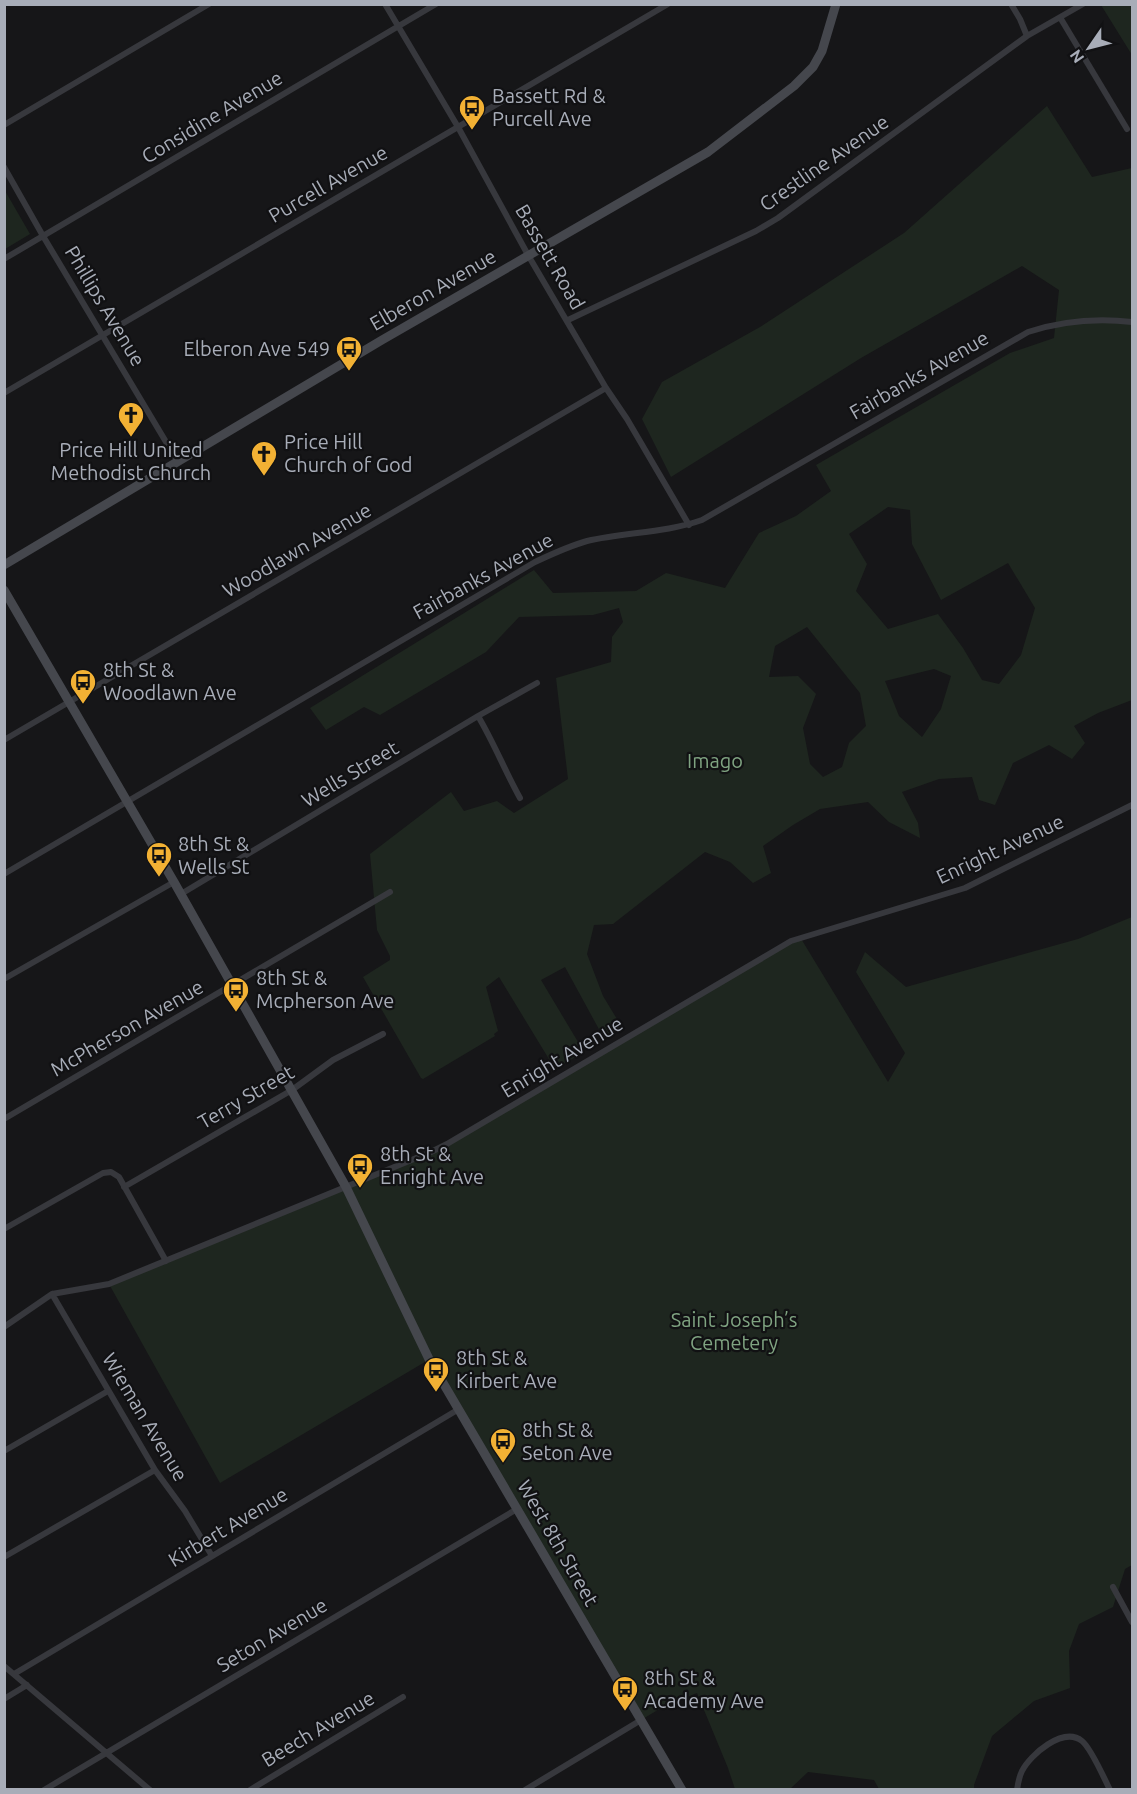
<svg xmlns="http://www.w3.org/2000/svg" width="1137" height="1794" font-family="Ubuntu,sans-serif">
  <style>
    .green { fill: #1e261f; fill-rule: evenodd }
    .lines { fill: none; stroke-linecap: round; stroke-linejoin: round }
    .street { stroke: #37383d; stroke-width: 6 }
    .secondary { stroke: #45474d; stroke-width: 9 }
    .labels { text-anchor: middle; stroke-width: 4.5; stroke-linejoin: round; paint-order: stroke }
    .poi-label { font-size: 20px; fill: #a8adb8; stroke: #111113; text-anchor: start }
    .street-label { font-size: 20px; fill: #a8adb8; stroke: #111113 }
    .park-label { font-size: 20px; fill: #7fa381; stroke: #111113 }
  </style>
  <rect width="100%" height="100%" fill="#161618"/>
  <path class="green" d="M1101 5H1132V55Z
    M1047 106 1092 177 1132 168V700L1098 713 1074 726 1085 743 1072 759 1049 745 1013 763 995 805 979 800 972 777 939 779 902 792 918 823 920 838 889 822 868 802 820 809 793 825 763 846 771 873 753 883 730 862 705 852 613 924 594 925 587 954 603 996 623 1029 606 1039 602 1032 601 1033 565 967 541 980 584 1052 555 1069 499 977 486 987 498 1031 494 1034 495 1036 423 1079 421 1078 363 977 390 960V956L377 930 370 854 451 792 464 811 497 801 514 813 568 779 556 678 611 662 612 637 623 622 619 608 593 615 519 617 486 652 380 715 364 707 326 730 310 708 534 570 553 593 636 591 666 573 725 588 759 533 796 516 831 491 816 465 1010 353 1054 338 1059 290 1022 266 861 358 671 477 642 419 662 382 760 327 904 233ZM888 507 910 510 912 544 941 600 1008 563 1035 608 1021 655 999 684 982 680 963 648 938 614 888 629 856 591 867 564 849 534ZM807 627 860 693 866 726 849 743 842 767 823 777 810 764 803 728 816 694 798 676 769 677 775 646ZM934 669 951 676 941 709 922 737 899 716 885 681Z
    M4 189 30 234 5 249H4Z
    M1132 917V1565L1125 1569 1113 1607 1079 1624 1069 1651 1070 1688 1034 1701 992 1736 974 1785V1789H879L874 1780 808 1772 790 1789H735L728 1768 697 1693 661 1708 641 1720 430 1359 220 1483 109 1284 431 1152 800 937 888 1082 905 1053 856 972 865 952 906 987 1078 939Z"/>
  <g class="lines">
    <path class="street" d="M385 4 458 127 528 255 606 388 627 419 689 525
      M1011 4 1020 19 1027 36
      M1061 19 1127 129
      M4 125 209 4
      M4 167 43 236 178 462
      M4 259 436 4
      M568 320 756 231 778 218 1027 36 1083 4
      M4 393 668 4
      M478 716C494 743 505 771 520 798
      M4 740 606 388
      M4 874 535 562C552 554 569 546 587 541 626 532 665 533 702 520L1028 332C1062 321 1097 318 1132 322
      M181 894 478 716 537 683
      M4 979 174 882
      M4 1119 390 892
      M124 1187 292 1090 333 1060 383 1034
      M4 1229 103 1173 111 1172 119 1177 166 1261
      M52 1294 155 1470 185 1511 212 1556
      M4 1327 52 1294 109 1284 431 1152 447 1144 791 941 965 888 1132 805
      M4 1451 108 1391
      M4 1557 155 1470
      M1113 1587 1132 1622
      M4 1666 150 1790
      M14 1674 459 1409
      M4 1699 27 1685
      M44 1790 517 1509
      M250 1790 403 1697
      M525 1790 641 1720
      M1017 1790C1018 1783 1019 1777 1022 1771 1030 1755 1063 1726 1082 1741 1091 1748 1104 1778 1110 1790"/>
    <path class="secondary" d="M4 565 382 340 708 152 794 86 813 67 822 51 836 4
      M4 590 174 882 346 1187 429 1359 682 1790"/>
  </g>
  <defs>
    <g id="bus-pin" transform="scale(1.35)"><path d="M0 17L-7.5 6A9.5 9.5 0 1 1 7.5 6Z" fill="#f2b134" stroke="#111113"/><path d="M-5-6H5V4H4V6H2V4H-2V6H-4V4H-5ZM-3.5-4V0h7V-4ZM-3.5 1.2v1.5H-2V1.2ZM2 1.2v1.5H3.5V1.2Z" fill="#111"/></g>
    <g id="church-pin" transform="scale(1.35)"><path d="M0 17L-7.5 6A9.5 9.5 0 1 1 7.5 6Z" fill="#f2b134" stroke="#111113"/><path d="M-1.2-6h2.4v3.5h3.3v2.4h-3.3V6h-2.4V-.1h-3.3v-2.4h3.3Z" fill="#111"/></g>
  </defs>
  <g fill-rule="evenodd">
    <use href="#bus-pin" x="472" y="108"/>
    <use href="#bus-pin" x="349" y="349"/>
    <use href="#church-pin" x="131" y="415"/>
    <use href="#church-pin" x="264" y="454"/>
    <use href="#bus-pin" x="83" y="682"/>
    <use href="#bus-pin" x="159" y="855"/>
    <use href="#bus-pin" x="236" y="990"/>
    <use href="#bus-pin" x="360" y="1166"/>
    <use href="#bus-pin" x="436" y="1370"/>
    <use href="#bus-pin" x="503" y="1441"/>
    <use href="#bus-pin" x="625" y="1689"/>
  </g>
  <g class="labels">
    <g class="poi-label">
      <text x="492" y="103">Bassett Rd &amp;<tspan x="492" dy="23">Purcell Ave</tspan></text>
      <text x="330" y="356" text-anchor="end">Elberon Ave 549</text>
      <text x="284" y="449">Price Hill<tspan x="284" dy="23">Church of God</tspan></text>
      <text x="131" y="457" text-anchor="middle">Price Hill United<tspan x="131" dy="23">Methodist Church</tspan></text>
      <text x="103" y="677">8th St &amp;<tspan x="103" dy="23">Woodlawn Ave</tspan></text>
      <text x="178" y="851">8th St &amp;<tspan x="178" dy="23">Wells St</tspan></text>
      <text x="256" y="985">8th St &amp;<tspan x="256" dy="23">Mcpherson Ave</tspan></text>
      <text x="380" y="1161">8th St &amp;<tspan x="380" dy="23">Enright Ave</tspan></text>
      <text x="456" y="1365">8th St &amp;<tspan x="456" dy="23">Kirbert Ave</tspan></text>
      <text x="522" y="1437">8th St &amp;<tspan x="522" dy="23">Seton Ave</tspan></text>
      <text x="644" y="1685">8th St &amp;<tspan x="644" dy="23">Academy Ave</tspan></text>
    </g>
    <g class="street-label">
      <text transform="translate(212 117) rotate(-31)" y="7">Considine Avenue</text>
      <text transform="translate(824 163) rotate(-35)" y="7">Crestline Avenue</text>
      <text transform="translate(328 184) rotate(-30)" y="7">Purcell Avenue</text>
      <text transform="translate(550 257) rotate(60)" y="7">Bassett Road</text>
      <text transform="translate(433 290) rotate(-30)" y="7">Elberon Avenue</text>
      <text transform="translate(105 306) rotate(59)" y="7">Phillips Avenue</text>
      <text transform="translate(919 375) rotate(-30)" y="7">Fairbanks Avenue</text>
      <text transform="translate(297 550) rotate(-30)" y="7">Woodlawn Avenue</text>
      <text transform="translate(483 576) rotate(-29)" y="7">Fairbanks Avenue</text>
      <text transform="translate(350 774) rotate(-31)" y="7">Wells Street</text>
      <text transform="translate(1000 849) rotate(-25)" y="7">Enright Avenue</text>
      <text transform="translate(127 1028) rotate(-30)" y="7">McPherson Avenue</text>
      <text transform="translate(562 1057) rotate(-31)" y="7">Enright Avenue</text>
      <text transform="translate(246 1097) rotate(-30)" y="7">Terry Street</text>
      <text transform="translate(145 1417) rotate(59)" y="7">Wieman Avenue</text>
      <text transform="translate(228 1527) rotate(-31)" y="7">Kirbert Avenue</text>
      <text transform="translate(558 1543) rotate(60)" y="7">West 8th Street</text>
      <text transform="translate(272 1635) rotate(-31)" y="7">Seton Avenue</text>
      <text transform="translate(318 1729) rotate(-31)" y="7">Beech Avenue</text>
    </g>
    <g class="park-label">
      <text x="715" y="768">Imago</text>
      <text x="734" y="1327">Saint Joseph’s<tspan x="734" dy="23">Cemetery</tspan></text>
    </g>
  </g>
  <rect width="1137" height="1794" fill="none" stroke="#a8adb8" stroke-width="12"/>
  <g transform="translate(1089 48) rotate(235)" stroke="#111113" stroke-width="4.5" paint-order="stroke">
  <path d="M0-4.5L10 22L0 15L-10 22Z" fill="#a8adb8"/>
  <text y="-9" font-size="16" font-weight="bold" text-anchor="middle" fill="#a8adb8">N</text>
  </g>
</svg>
